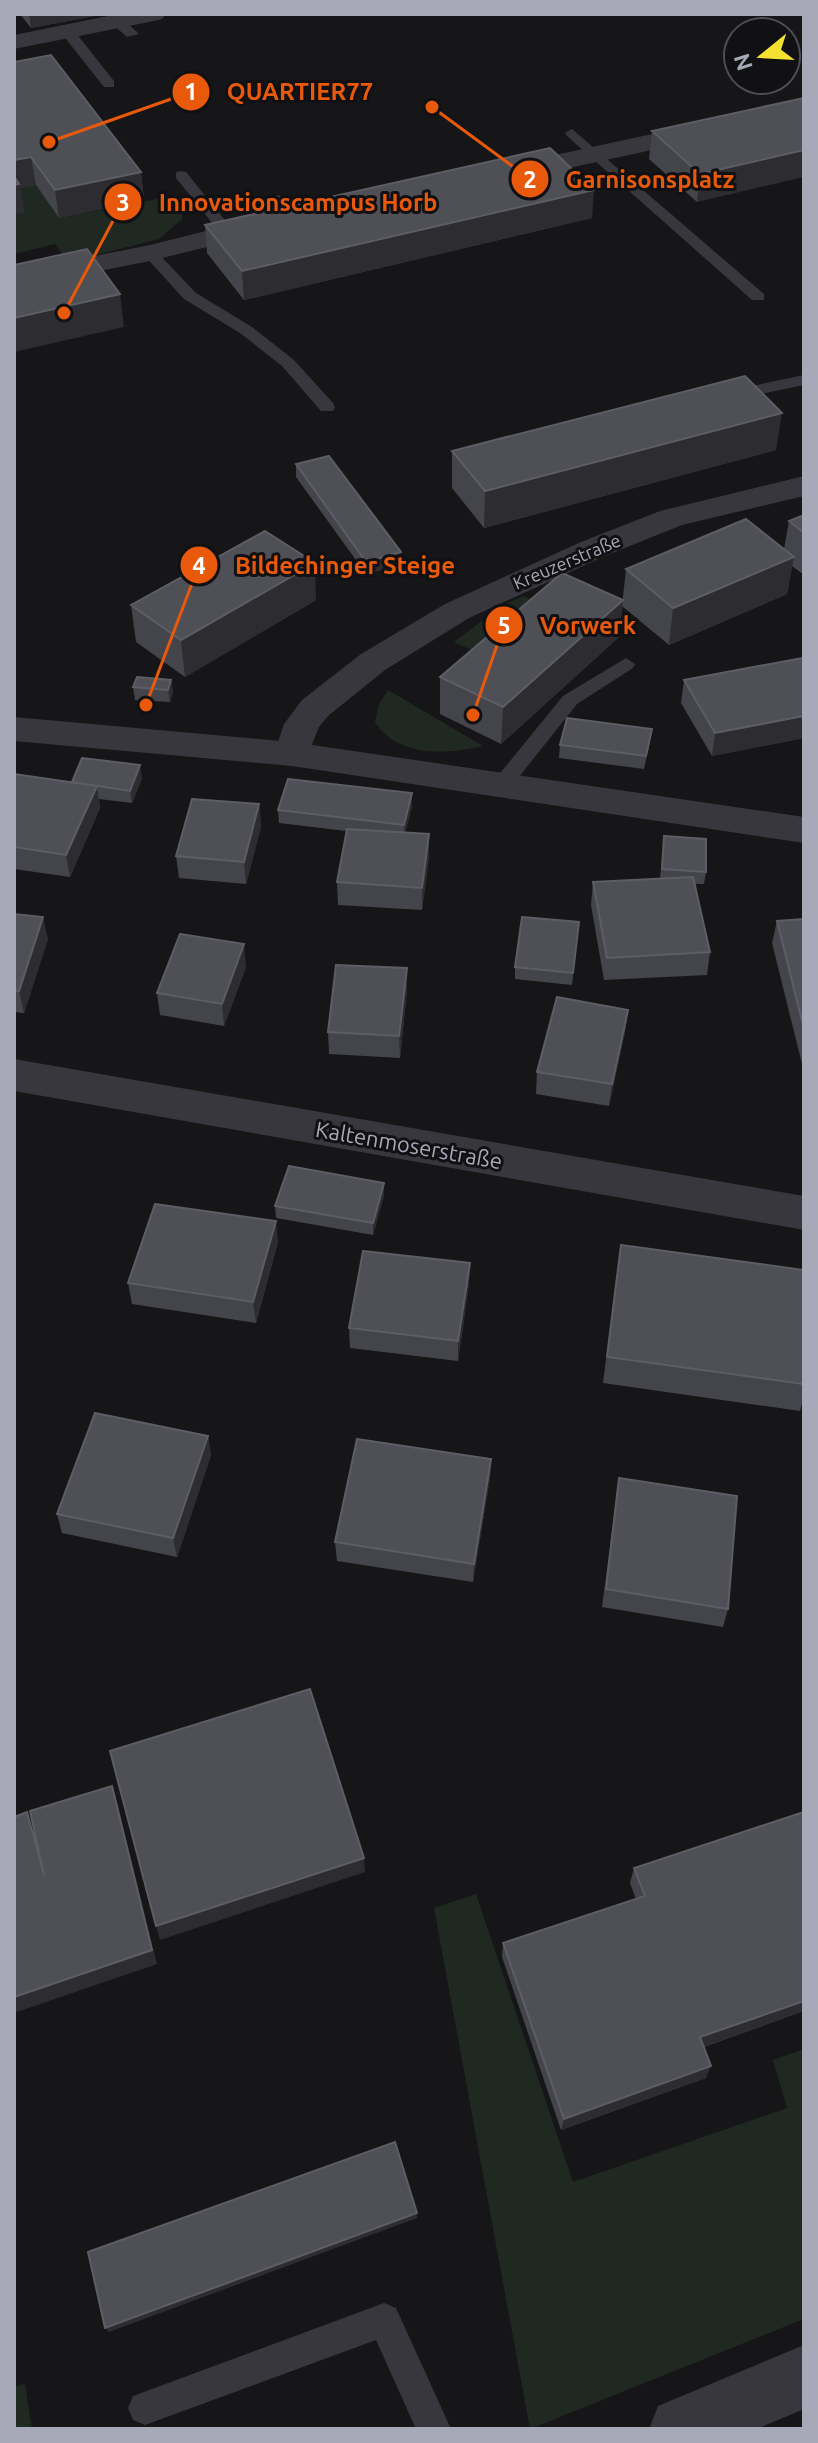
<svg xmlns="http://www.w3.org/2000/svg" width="818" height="2443" font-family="Ubuntu,sans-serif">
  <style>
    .green { fill: #202822 }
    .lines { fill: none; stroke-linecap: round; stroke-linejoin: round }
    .service { fill: #37373d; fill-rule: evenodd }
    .minor { fill: #37373d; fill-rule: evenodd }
    .tertiary { fill: #37373d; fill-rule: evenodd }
    .wall { fill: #44454a }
    .shaded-wall { fill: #2d2d31 }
    .building { fill: #4f4f56; stroke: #5d5d65; stroke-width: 2 }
    .labels { text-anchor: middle; stroke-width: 6; stroke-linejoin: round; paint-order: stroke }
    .far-street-label { font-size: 18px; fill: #a7a9b8; stroke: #111113 }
    .street-label { font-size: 22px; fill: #a7a9b8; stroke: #111113 }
    .leader { fill: none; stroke: #e8590c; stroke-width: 3 }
    .callout-dot { fill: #e8590c; stroke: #111113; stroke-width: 3 }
    .mark-label { font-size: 24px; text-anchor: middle; font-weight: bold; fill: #fff }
    .callout-label { font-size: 24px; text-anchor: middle; font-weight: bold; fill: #e8590c; stroke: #111113; stroke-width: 6; stroke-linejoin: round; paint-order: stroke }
  </style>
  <rect width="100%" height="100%" fill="#161618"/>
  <path class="green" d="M36 185 59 218 173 196 183 206 182 219 159 239 68 262 55 244 14 254V214L23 212 14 189Z
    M524 596 542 603 482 655 454 642 501 606Z
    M388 690 483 746C446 755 397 757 375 722L379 704Z
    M476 1894 573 2182 787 2108 773 2060 804 2049V2319L530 2429 434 1908Z
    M25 2384 32 2429H14V2387Z"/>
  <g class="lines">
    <path class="service" d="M112 18H122L139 34 127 37 112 24Z
      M62 28H72L114 81V87H104L62 34Z
      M572 129 764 294V300H752L567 136 565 133Z
      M181 171 186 172 232 229V235H222L176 178V172Z
      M278 195 285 199 281 222 274 226 267 222 271 199Z
      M150 248 155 250 196 293 252 327 294 360 333 403 335 407 333 411H321L282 366 240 333 184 299 142 253Z
      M804 375V385L728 401 720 396 728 391Z
      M626 658 635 664 633 668 577 704 507 792H493L490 787 493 782 563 696Z
      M384 2303 396 2308 451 2429H416L376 2340 145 2425 133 2420 128 2408 133 2396Z"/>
    <path class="minor" d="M118 14H166L162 19 154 21 14 49V35Z
      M804 101V117L505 182 496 180 492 174 496 168 505 166Z
      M266 216 276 218 280 224 276 230 150 261 14 288V272L150 245Z
      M804 476V496L682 525 605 556 469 618 385 670 328 716 319 727 305 762 292 766 279 762 274 754 284 724 302 700 361 654 445 604 581 542 660 511Z
      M14 1059 804 1196V1230L14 1091Z
      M804 2345V2409L757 2429H649L658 2406Z"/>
    <path class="tertiary" d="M14 717 292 742 804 817V843L292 766 14 741Z"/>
  </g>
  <path class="wall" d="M20 14H105L31 28Z
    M14 62 141 172 144 200 59 218 36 185 20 188 24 212 14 214Z
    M804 98 697 202 649 159 652 131Z
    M592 218 244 300 207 253 205 225Z
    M776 450 484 528 452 488V451Z
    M296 464 401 565 366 574 296 477Z
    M804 515V575L792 566 787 594 669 645 622 606 626 569 784 549 789 521Z
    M316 600 185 677 136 642 131 605Z
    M623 600 619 637 501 744 440 714V677Z
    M804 660V738L712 756 681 703 684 680Z
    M171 680 173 692 170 702 135 700 133 687Z
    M650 741 644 769 559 758 560 745Z
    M14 774 72 782 142 778 132 803 99 799 100 808 70 877 14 869Z
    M412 793V806L405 833 429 857 422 910 338 905 337 882 346 831 279 823 278 810Z
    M259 804 261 827 246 884 179 878 176 856Z
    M664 836 706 872 704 884H694L710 952 707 975 604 980 591 905 593 882 660 879Z
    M14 914 48 939 24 1013 14 1012Z
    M804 919V1072L772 943 777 921Z
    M579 922 572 985 515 979V967Z
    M246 967 224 1026 160 1015 157 993Z
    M407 990 400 1058 329 1054 328 1032Z
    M628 1010 625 1032 609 1106 536 1094 537 1072Z
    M384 1183V1195L373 1235 276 1218 275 1206Z
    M278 1242 256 1323 132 1304 128 1283Z
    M804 1270V1396L800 1411 603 1383 617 1272Z
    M469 1284 458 1361 350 1348 349 1328Z
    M208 1436 211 1455 177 1557 62 1533 57 1514Z
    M491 1459 490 1478 473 1582 337 1561 335 1542Z
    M619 1478 728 1609 723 1627 602 1607Z
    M804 1812V2011L704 2047 706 2078 561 2130 502 1957 503 1943 636 1899 630 1883 634 1868Z"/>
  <path class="shaded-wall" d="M29 14H105L31 28Z
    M804 150V177L697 202 700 174Z
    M31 157 36 185 20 188 24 212 14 214V160Z
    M141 172 144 200 59 218 55 190Z
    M594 190 592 218 244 300 242 271Z
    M120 294 124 327 14 352V318Z
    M782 413 776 450 484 528 485 491Z
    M401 552V565L366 574V562Z
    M794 557 787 594 669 645 673 608Z
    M315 563 316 600 185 677 181 640Z
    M623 600 619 637 501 744 503 707Z
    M171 680 173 692 170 702 168 690Z
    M804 716V738L712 756 715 733Z
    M140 765 142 778 132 803 130 791Z
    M97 786 100 808 70 877 66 855Z
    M412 793V806L404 837V825Z
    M259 804 261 827 246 884 244 862Z
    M429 834V857L422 910V888Z
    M43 917 48 939 24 1013 19 991Z
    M244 944 246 967 224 1026 222 1004Z
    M407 968V990L400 1058 399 1036Z
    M628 1010 625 1032 609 1106 612 1084Z
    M384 1183V1195L373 1235V1223Z
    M276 1221 278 1242 256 1323 253 1302Z
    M470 1263 469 1284 458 1361V1341Z
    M208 1436 211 1455 177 1557 173 1538Z
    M491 1459 490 1478 473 1582 474 1564Z
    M112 1786 117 1802 157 1964 14 2013V1997Z
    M364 1858 365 1872 160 1940 156 1926Z
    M804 2001V2011L695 2050 700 2037Z
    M711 2066 706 2078 561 2130 564 2119Z
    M417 2213V2218L109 2332 105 2328Z"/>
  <path class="building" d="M51 55 141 172 55 190 31 157 14 160V62Z
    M804 98V150L700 174 652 131Z
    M550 148 594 190 242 271 205 225Z
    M14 176 19 184 14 185Z
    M87 249 120 294 14 318V265Z
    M745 376 782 413 485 491 452 451Z
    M329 456 401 552 366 562 296 464Z
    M804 515V533L789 521Z
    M746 519 794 557 673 608 626 569Z
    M265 531 315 563 181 640 131 605Z
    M562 573 623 600 503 707 440 677Z
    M802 658 804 660V716L715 733 684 680Z
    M137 677 171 680 168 690 133 687Z
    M567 718 652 729 646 756 560 745Z
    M82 758 140 765 130 791 72 782Z
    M14 774 97 786 66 855 14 847Z
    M288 779 412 793 404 825 278 810Z
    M192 799 259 804 244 862 176 856Z
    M347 829 429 834 422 888 337 882Z
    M664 836 706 839V872L662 869Z
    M693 877 710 952 607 958 593 882Z
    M14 914 43 917 19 991 14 990Z
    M522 917 579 922 573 973 515 967Z
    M804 919V1029L777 921Z
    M180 934 244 944 222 1004 157 993Z
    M336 965 407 968 399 1036 328 1032Z
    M557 997 628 1010 612 1084 537 1072Z
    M289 1166 384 1183 373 1223 275 1206Z
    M155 1204 276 1221 253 1302 128 1283Z
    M621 1245 804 1270V1384L607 1357Z
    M363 1251 470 1263 458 1341 349 1328Z
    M95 1413 208 1436 173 1538 57 1514Z
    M357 1439 491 1459 474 1564 335 1542Z
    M619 1478 737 1496 728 1609 606 1589Z
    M310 1689 364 1858 156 1926 110 1751Z
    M112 1786 152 1950 14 1997V1817L27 1812 44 1875 30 1811Z
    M804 1812V2001L700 2037 711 2066 564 2119 503 1943 645 1896 634 1868Z
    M395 2142 417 2213 105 2328 88 2252Z"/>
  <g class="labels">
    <g class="far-street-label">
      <text transform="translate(567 562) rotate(-23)" y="6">Kreuzerstraße</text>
    </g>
    <g class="street-label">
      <text transform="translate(409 1145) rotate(10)" y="8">Kaltenmoserstraße</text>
    </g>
  </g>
  <path class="leader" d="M49 142L191 92M432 107L530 179M64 313L123 202M146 705L199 565M473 715L504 625"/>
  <g class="callout-dot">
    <circle cx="49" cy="142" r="8"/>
    <circle cx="432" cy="107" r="8"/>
    <circle cx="64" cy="313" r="8"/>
    <circle cx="146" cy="705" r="8"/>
    <circle cx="473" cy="715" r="8"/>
    <circle cx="191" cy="92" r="20"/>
    <circle cx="530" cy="179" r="20"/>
    <circle cx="123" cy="202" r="20"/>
    <circle cx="199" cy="565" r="20"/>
    <circle cx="504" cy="625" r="20"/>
  </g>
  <g class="mark-label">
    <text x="191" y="100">1</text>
    <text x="530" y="188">2</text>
    <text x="123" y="211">3</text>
    <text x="199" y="574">4</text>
    <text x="504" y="634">5</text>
  </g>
  <g class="callout-label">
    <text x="300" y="100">QUARTIER77</text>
    <text x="650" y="188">Garnisonsplatz</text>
    <text x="298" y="211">Innovationscampus Horb</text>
    <text x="345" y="574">Bildechinger Steige</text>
    <text x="588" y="634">Vorwerk</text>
  </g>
  <rect width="818" height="2443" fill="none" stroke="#a7a9b8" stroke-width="32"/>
  <g transform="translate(762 56) rotate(252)"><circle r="38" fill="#111113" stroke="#4d4e55" stroke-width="2"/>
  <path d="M0-6L14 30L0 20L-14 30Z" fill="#f5e130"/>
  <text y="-12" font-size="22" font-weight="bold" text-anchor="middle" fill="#a7a9b8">N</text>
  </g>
</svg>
